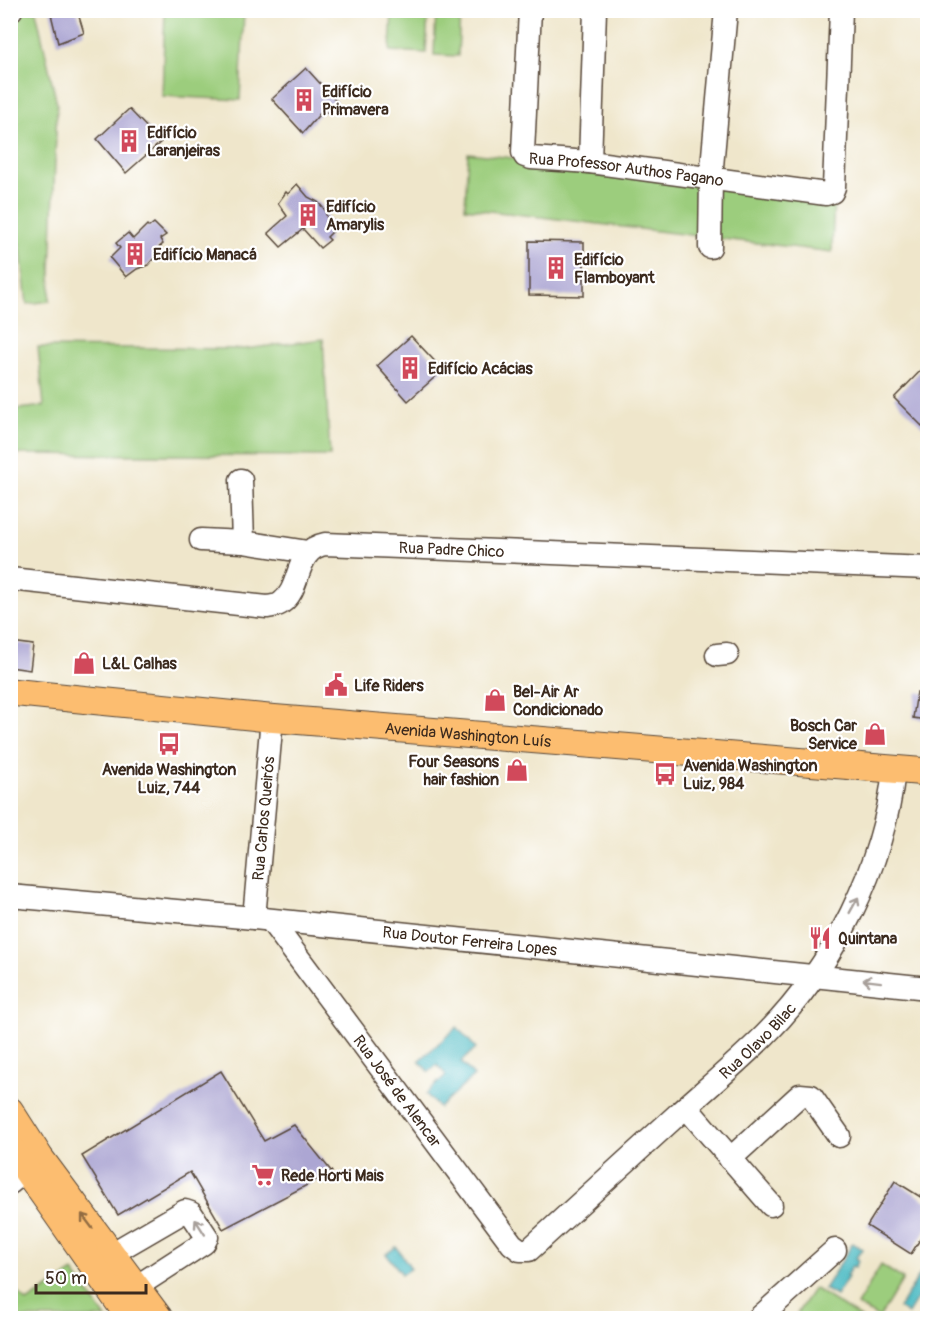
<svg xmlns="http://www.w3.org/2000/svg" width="938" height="1329" font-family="Pangolin,sans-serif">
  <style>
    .green { fill: #9ccd7d; stroke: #6c7c4e; stroke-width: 1.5 }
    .water { fill: #4ab9c2; stroke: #427270; stroke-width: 1.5 }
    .building { fill: #aca6d3 }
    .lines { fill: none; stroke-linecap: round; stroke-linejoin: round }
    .minor-casing { stroke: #564638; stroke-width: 25 }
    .major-casing { stroke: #564638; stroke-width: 29 }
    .minor { stroke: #fff; stroke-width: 22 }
    .major { stroke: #fcbd6f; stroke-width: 27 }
    .oneway { stroke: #a79f9a }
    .oneway2 { stroke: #926c42 }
    .labels { text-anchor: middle; stroke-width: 4.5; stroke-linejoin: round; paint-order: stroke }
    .poi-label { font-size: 16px; font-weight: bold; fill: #3b2a1e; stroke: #fff; text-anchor: start }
    .street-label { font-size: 16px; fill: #3b2a1e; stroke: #fff }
  </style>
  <rect width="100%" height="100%" fill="#fff"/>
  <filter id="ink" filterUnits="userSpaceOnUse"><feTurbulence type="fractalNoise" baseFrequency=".0167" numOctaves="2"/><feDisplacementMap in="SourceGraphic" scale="12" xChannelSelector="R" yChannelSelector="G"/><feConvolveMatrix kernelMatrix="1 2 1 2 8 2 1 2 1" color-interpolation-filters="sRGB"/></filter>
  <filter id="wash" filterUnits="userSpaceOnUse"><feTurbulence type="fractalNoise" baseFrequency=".008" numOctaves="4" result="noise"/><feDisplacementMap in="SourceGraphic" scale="24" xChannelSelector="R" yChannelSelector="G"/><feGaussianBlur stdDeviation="1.35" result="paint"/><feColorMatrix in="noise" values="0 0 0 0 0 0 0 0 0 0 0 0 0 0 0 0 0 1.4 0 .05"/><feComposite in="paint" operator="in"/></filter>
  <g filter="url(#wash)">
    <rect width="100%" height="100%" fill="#efe6cb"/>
    <path class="green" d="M23 11H36L57 104 50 301 27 304 20 243 11 244 10 20Z
      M165 11H244L240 100 162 96Z
      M392 11H428L426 53 390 51Z
      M436 11H460L458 56 434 55Z
      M468 153 834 193 832 252 465 208Z
      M323 339 330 456 11 454V410L44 406 38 347 245 349Z
      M881 1265 903 1279 879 1318 857 1305Z
      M73 1272 106 1318H11V1285L27 1302Z
      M814 1288 861 1318H794Z"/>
    <path class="water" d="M457 1027 476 1048 461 1062 474 1076 439 1108 426 1094 446 1075 437 1065 429 1072 419 1061Z
      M853 1243 862 1249 856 1258 859 1260 855 1267 852 1266 846 1276 848 1277 836 1296 824 1289Z
      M396 1247 411 1268 402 1274 386 1254Z
      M927 1263V1283L908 1314 899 1308Z"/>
    <g id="blocks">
      <path class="building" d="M50 10H77L84 33 58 43Z
        M306 68 337 102 326 113 323 110 303 133 272 99Z
        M129 109 161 142 126 173 97 139Z
        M297 184 308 197 318 202 325 210 327 218 336 228 327 237 330 240 320 248 303 229 281 247 268 233 287 216 278 203 286 192 288 194Z
        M154 223 166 235 160 239 163 244 157 249 154 258 148 265 137 269 126 277 110 258 120 248 116 243 128 233 133 239 147 225 149 227Z
        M529 241 584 242V296L529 295Z
        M411 336 443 370 408 401 377 366Z
        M927 364V431L894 398Z
        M10 642 33 645 30 670 10 667Z
        M917 692 927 694V720L913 718Z
        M221 1071 264 1141 294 1125 332 1172 223 1229 190 1172 118 1215 82 1156Z
        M895 1181 927 1201V1228L911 1254 867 1226Z"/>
    </g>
  </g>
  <g filter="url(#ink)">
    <use href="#blocks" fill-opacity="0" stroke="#564638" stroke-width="1.5"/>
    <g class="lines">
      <g class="minor-casing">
        <g id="minor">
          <path id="s1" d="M530 10 523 152 525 156 531 158 590 162 826 194 832 192 834 187 841 10"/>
          <path d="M10 11 11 10"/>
          <path d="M590 162 595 10"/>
          <path d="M710 247 711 178 726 10"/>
          <path d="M241 480 243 542 308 552"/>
          <path d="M201 540 243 542"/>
          <path id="s2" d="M10 579 267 607C271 606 278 606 281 603 303 588 293 550 325 544L928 568"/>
          <path d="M717 655 727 654"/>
          <path id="s3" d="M10 896 254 918 928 988"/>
          <path id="s4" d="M254 918 272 718"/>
          <path id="s5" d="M271 921 512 1244 520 1250H529C579 1205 628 1160 677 1115 706 1089 737 1063 765 1035 833 967 884 866 894 770"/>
          <path d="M686 1107 771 1205"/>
          <path d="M730 1159 800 1095 811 1096 839 1136"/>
          <path d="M10 1183 39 1159"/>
          <path d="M111 1254 185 1211 191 1213 207 1237 204 1243 136 1287"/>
          <path d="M759 1318 835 1250"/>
        </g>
      </g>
      <g class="major-casing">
        <g id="major">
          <path id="s6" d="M10 692 268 718 928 772"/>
          <path d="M10 1111 40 1158 159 1318"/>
          <path d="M10 1147 130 1318"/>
        </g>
      </g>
      <use href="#minor" class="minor"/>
      <use href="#major" class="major"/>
    </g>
    <defs><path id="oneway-shaft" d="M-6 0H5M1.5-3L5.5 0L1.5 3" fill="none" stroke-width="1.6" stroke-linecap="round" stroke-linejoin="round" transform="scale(1.5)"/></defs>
    <g class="oneway">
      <use href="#oneway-shaft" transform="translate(854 905) rotate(-61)"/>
      <use href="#oneway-shaft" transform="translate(872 981) rotate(-173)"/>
      <use href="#oneway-shaft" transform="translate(200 1227) rotate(-123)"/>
    </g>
    <use class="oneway2" href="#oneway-shaft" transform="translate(87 1221) rotate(-127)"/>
  </g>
  <defs>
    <g id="building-bare" transform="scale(1.8)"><path d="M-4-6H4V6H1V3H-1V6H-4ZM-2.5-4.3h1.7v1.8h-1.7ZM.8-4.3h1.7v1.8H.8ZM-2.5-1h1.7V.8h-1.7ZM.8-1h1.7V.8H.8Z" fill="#d1495b" stroke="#fff" stroke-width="2.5" paint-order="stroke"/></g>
    <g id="shop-bare" transform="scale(1.8)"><path d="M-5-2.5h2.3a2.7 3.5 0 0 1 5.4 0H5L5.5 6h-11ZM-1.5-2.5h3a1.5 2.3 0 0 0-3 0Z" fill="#d1495b" stroke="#fff" stroke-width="2.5" paint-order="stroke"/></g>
    <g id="civic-bare" transform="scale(1.8)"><path d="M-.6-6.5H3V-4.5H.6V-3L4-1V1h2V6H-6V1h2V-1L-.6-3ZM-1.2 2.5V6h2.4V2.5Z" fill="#d1495b" stroke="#fff" stroke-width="2.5" paint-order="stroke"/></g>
    <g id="bus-bare" transform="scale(1.8)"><path d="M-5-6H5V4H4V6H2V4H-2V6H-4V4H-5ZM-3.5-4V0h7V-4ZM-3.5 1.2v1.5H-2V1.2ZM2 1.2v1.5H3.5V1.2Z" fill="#d1495b" stroke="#fff" stroke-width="2.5" paint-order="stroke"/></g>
    <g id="restaurant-bare" transform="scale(1.8)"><path d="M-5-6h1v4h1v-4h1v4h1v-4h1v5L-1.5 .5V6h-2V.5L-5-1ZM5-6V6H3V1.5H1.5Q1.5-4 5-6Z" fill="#d1495b" stroke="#fff" stroke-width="2.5" paint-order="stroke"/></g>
    <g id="supermarket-bare" transform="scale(1.8)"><path d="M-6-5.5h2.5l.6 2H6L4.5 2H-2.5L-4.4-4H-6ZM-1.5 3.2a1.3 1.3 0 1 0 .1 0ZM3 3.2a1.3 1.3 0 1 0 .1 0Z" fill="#d1495b" stroke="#fff" stroke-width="2.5" paint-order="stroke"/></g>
  </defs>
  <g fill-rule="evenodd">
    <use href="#building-bare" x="304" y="100"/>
    <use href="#building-bare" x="129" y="141"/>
    <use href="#building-bare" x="308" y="215"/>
    <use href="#building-bare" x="135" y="254"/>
    <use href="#building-bare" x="556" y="268"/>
    <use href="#building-bare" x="410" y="368"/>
    <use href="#shop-bare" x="84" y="663"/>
    <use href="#civic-bare" x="336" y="685"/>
    <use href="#shop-bare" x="495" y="700"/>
    <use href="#shop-bare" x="875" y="734"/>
    <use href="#bus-bare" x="169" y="744"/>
    <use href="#shop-bare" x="517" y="770"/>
    <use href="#bus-bare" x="665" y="774"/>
    <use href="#restaurant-bare" x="820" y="938"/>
    <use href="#supermarket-bare" x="263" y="1175"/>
  </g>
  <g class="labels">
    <g class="poi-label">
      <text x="322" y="97">Edifício<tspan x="322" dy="18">Primavera</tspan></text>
      <text x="147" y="138">Edifício<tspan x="147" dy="18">Laranjeiras</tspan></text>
      <text x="326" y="212">Edifício<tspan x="326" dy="18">Amarylis</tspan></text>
      <text x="153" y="260">Edifício Manacá</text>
      <text x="574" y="265">Edifício<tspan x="574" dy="18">Flamboyant</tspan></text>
      <text x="428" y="374">Edifício Acácias</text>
      <text x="102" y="669">L&amp;L Calhas</text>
      <text x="354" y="691">Life Riders</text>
      <text x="513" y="697">Bel-Air Ar<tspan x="513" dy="18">Condicionado</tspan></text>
      <text x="857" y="731" text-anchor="end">Bosch Car<tspan x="857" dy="18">Service</tspan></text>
      <text x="499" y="767" text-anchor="end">Four Seasons<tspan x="499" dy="18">hair fashion</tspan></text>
      <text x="683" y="771">Avenida Washington<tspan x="683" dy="18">Luiz, 984</tspan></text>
      <text x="169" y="775" text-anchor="middle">Avenida Washington<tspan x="169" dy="18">Luiz, 744</tspan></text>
      <text x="838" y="944">Quintana</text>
      <text x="281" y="1181">Rede Horti Mais</text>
    </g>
    <g class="street-label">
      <text dy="6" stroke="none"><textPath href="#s1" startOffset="249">Rua Professor Authos Pagano</textPath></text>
      <text dy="6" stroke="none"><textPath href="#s2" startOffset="477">Rua Padre Chico</textPath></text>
      <text dy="6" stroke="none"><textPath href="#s6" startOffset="460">Avenida Washington Luís</textPath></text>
      <text dy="6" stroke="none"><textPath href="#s4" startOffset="100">Rua Carlos Queirós</textPath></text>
      <text dy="6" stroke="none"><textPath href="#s3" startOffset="462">Rua Doutor Ferreira Lopes</textPath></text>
      <text dy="6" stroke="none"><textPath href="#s5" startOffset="732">Rua Olavo Bilac</textPath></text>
      <text dy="6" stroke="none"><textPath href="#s5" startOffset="212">Rua José de Alencar</textPath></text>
    </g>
  </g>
  <rect width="938" height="1329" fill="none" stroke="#fff" stroke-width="36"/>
  <path d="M36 1284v9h110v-9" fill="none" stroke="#3b2a1e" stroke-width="3"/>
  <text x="45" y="1284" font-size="18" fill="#3b2a1e" stroke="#ffffff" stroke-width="4.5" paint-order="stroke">50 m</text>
</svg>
